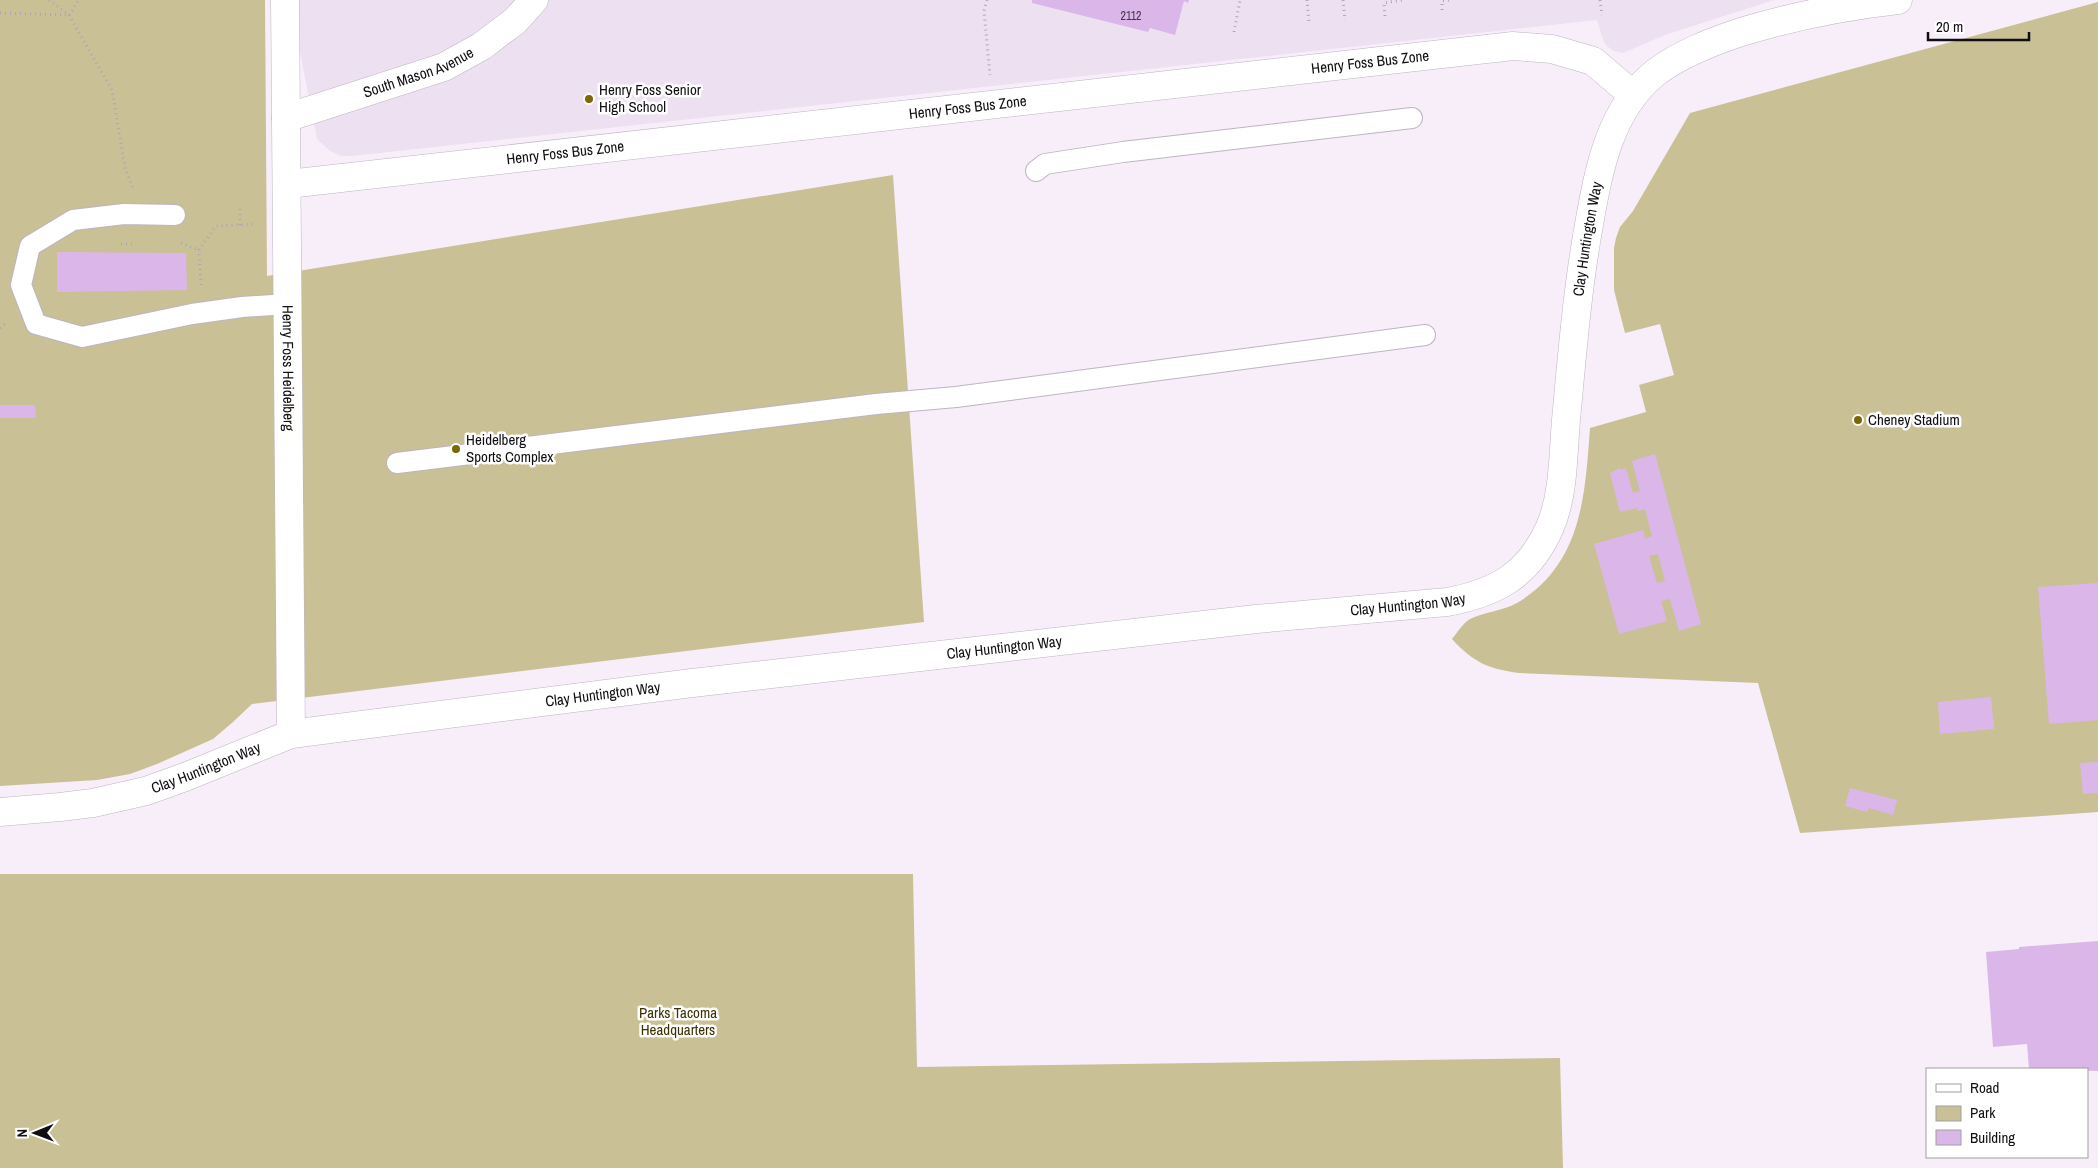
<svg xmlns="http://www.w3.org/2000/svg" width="2098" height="1168" font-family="'Archivo Narrow',sans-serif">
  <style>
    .built { fill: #ede0f1 }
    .green { fill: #c9c095 }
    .building { fill: #dbb7e9; fill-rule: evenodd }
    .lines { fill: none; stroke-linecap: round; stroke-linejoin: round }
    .service-casing { stroke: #bdb5c0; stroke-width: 22 }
    .minor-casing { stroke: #bdb5c0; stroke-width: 29 }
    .path { stroke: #aea7b1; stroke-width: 3; stroke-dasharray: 1 4; stroke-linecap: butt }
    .service { stroke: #fff; stroke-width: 20 }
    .minor { stroke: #fff; stroke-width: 28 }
    .poi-dot { fill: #7a6800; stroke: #fff; stroke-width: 2 }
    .labels { text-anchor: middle; stroke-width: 5; stroke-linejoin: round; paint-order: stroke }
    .number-label { font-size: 12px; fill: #443848 }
    .street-label { font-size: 15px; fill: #110e12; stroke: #fff }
    .poi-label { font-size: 15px; fill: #110e12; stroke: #fff; text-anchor: start }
    .park-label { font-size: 15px; fill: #3c3201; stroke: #fff }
  </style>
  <rect width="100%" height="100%" fill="#f7eefa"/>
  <path class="built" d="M295 0H1774L1665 35 1623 53 1614 51 1607 46 1603 40 1597 20 352 156H341L330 151 317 139 297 36Z"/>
  <path class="green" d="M0 0H265L267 276 893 175 924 622 252 704 233 722 213 739 157 764 130 774 97 780 0 786Z
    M2098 2V812L1800 833 1758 683 1519 673C1488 669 1473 662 1452 639 1457 633 1463 623 1470 619 1484 612 1502 611 1517 603 1582 564 1585 496 1590 428L1646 412 1639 385 1674 375 1660 324 1625 333 1614 290V248L1616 238 1620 227 1633 211 1690 113Z
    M0 874H913L917 1067 1560 1058 1563 1168H0Z"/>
  <path class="building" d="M1032 0H1189L1188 3 1184 1 1175 35 1150 28 1148 32 1032 3Z
    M57 252 186 253 187 290 57 292Z
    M0 405H35L36 418H0Z
    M1655 454 1701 624 1679 631 1670 599 1661 601 1667 621 1619 634 1594 544 1643 530 1645 539 1652 536 1645 509 1638 511 1637 508 1620 512 1610 473 1620 468 1621 470 1626 468 1633 493 1640 491 1632 461ZM1658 554 1665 581 1657 583 1649 556Z
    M2098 583V720L2049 724 2038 587Z
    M1991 697 1994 729 1940 734 1938 702Z
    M2098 762V793L2083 794 2080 763Z
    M1850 788 1897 800 1893 815 1869 808 1867 812 1845 806Z
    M2098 941V1071L2029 1069 2027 1044 1993 1047 1986 952 2019 949V947Z"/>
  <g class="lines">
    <g class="service-casing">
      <path id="service" d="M1036 171 1045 164 1123 152 1412 118
        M175 215 124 214 73 220 30 246 21 285 36 324 82 337 192 314 242 307 288 304
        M397 463 876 404 956 397 1425 335"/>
    </g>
    <g class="minor-casing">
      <g id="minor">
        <path id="s1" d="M285 0 291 734"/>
        <path id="s2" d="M286 118 444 67 482 46 515 21 534 0"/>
        <path id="s3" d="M288 184 1513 46 1552 49 1593 61 1633 95"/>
        <path id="s4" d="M0 812 60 807 93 803 146 791 185 777 291 734 692 683 1256 619 1447 602C1496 593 1529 575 1550 527 1564 494 1563 455 1566 420 1572 356 1577 293 1588 230 1598 174 1608 111 1655 73 1680 54 1711 42 1741 32 1794 16 1843 6 1898 0"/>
      </g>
    </g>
    <path class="path" d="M49 0 69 15 112 90 125 168 133 188
      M987 0 984 11 990 75
      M1307 0 1309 24
      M1343 0 1345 20
      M1600 0 1602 15
      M1442 10V1L1450 0
      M0 13 69 15
      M69 15 79 0
      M1385 16 1384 3 1402 0
      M1234 32 1240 0
      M240 225V207
      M181 243 199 250
      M121 244H135
      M201 285 199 250 216 226 256 224
      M0 328 6 323"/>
    <use href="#service" class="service"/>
    <use href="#minor" class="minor"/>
  </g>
  <g class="poi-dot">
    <circle cx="589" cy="99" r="5"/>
    <circle cx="1858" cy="420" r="5"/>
    <circle cx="456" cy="449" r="5"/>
  </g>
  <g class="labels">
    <g class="number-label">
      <text x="1131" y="20">2112</text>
    </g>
    <g class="street-label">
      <text dy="5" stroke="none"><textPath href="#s3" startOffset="1089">Henry Foss Bus Zone</textPath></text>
      <text dy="5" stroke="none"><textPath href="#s2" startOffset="140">South Mason Avenue</textPath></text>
      <text dy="5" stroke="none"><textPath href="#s3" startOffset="684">Henry Foss Bus Zone</textPath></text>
      <text dy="5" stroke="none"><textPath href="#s3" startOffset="279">Henry Foss Bus Zone</textPath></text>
      <text dy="5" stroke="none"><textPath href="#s4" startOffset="1892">Clay Huntington Way</textPath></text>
      <text dy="5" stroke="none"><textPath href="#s1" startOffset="368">Henry Foss Heidelberg</textPath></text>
      <text dy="5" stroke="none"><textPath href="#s4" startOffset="1428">Clay Huntington Way</textPath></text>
      <text dy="5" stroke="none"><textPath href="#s4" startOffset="1022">Clay Huntington Way</textPath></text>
      <text dy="5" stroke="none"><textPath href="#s4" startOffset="618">Clay Huntington Way</textPath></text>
      <text dy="5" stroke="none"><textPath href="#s4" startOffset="212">Clay Huntington Way</textPath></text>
    </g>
    <g class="poi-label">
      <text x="599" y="95">Henry Foss Senior<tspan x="599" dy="17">High School</tspan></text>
      <text x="1868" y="425">Cheney Stadium</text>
      <text x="466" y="445">Heidelberg<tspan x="466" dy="17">Sports Complex</tspan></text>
    </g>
    <g class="park-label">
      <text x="678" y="1018">Parks Tacoma<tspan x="678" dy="17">Headquarters</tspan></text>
    </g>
  </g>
  <rect x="1926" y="1068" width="162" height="90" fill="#ffffff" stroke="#a09fa0"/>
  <rect x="1936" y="1084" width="25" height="8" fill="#ffffff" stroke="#a09fa0"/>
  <text x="1970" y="1093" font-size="15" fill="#110e12">Road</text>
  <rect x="1936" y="1106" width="25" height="15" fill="#c9c095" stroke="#a09fa0"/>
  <text x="1970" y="1118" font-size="15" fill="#110e12">Park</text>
  <rect x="1936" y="1130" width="25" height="15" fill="#dbb7e9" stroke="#a09fa0"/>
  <text x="1970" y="1143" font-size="15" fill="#110e12">Building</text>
  <g transform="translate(35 1133) rotate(269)" stroke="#ffffff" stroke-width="4" paint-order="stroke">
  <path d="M0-4L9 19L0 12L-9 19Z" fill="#110e12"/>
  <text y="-8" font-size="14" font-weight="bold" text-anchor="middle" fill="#110e12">N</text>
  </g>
  <path d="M1928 32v8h101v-8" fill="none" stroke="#110e12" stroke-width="2.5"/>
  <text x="1936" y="32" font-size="15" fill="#110e12" stroke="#ffffff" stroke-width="4" paint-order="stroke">20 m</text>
</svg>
